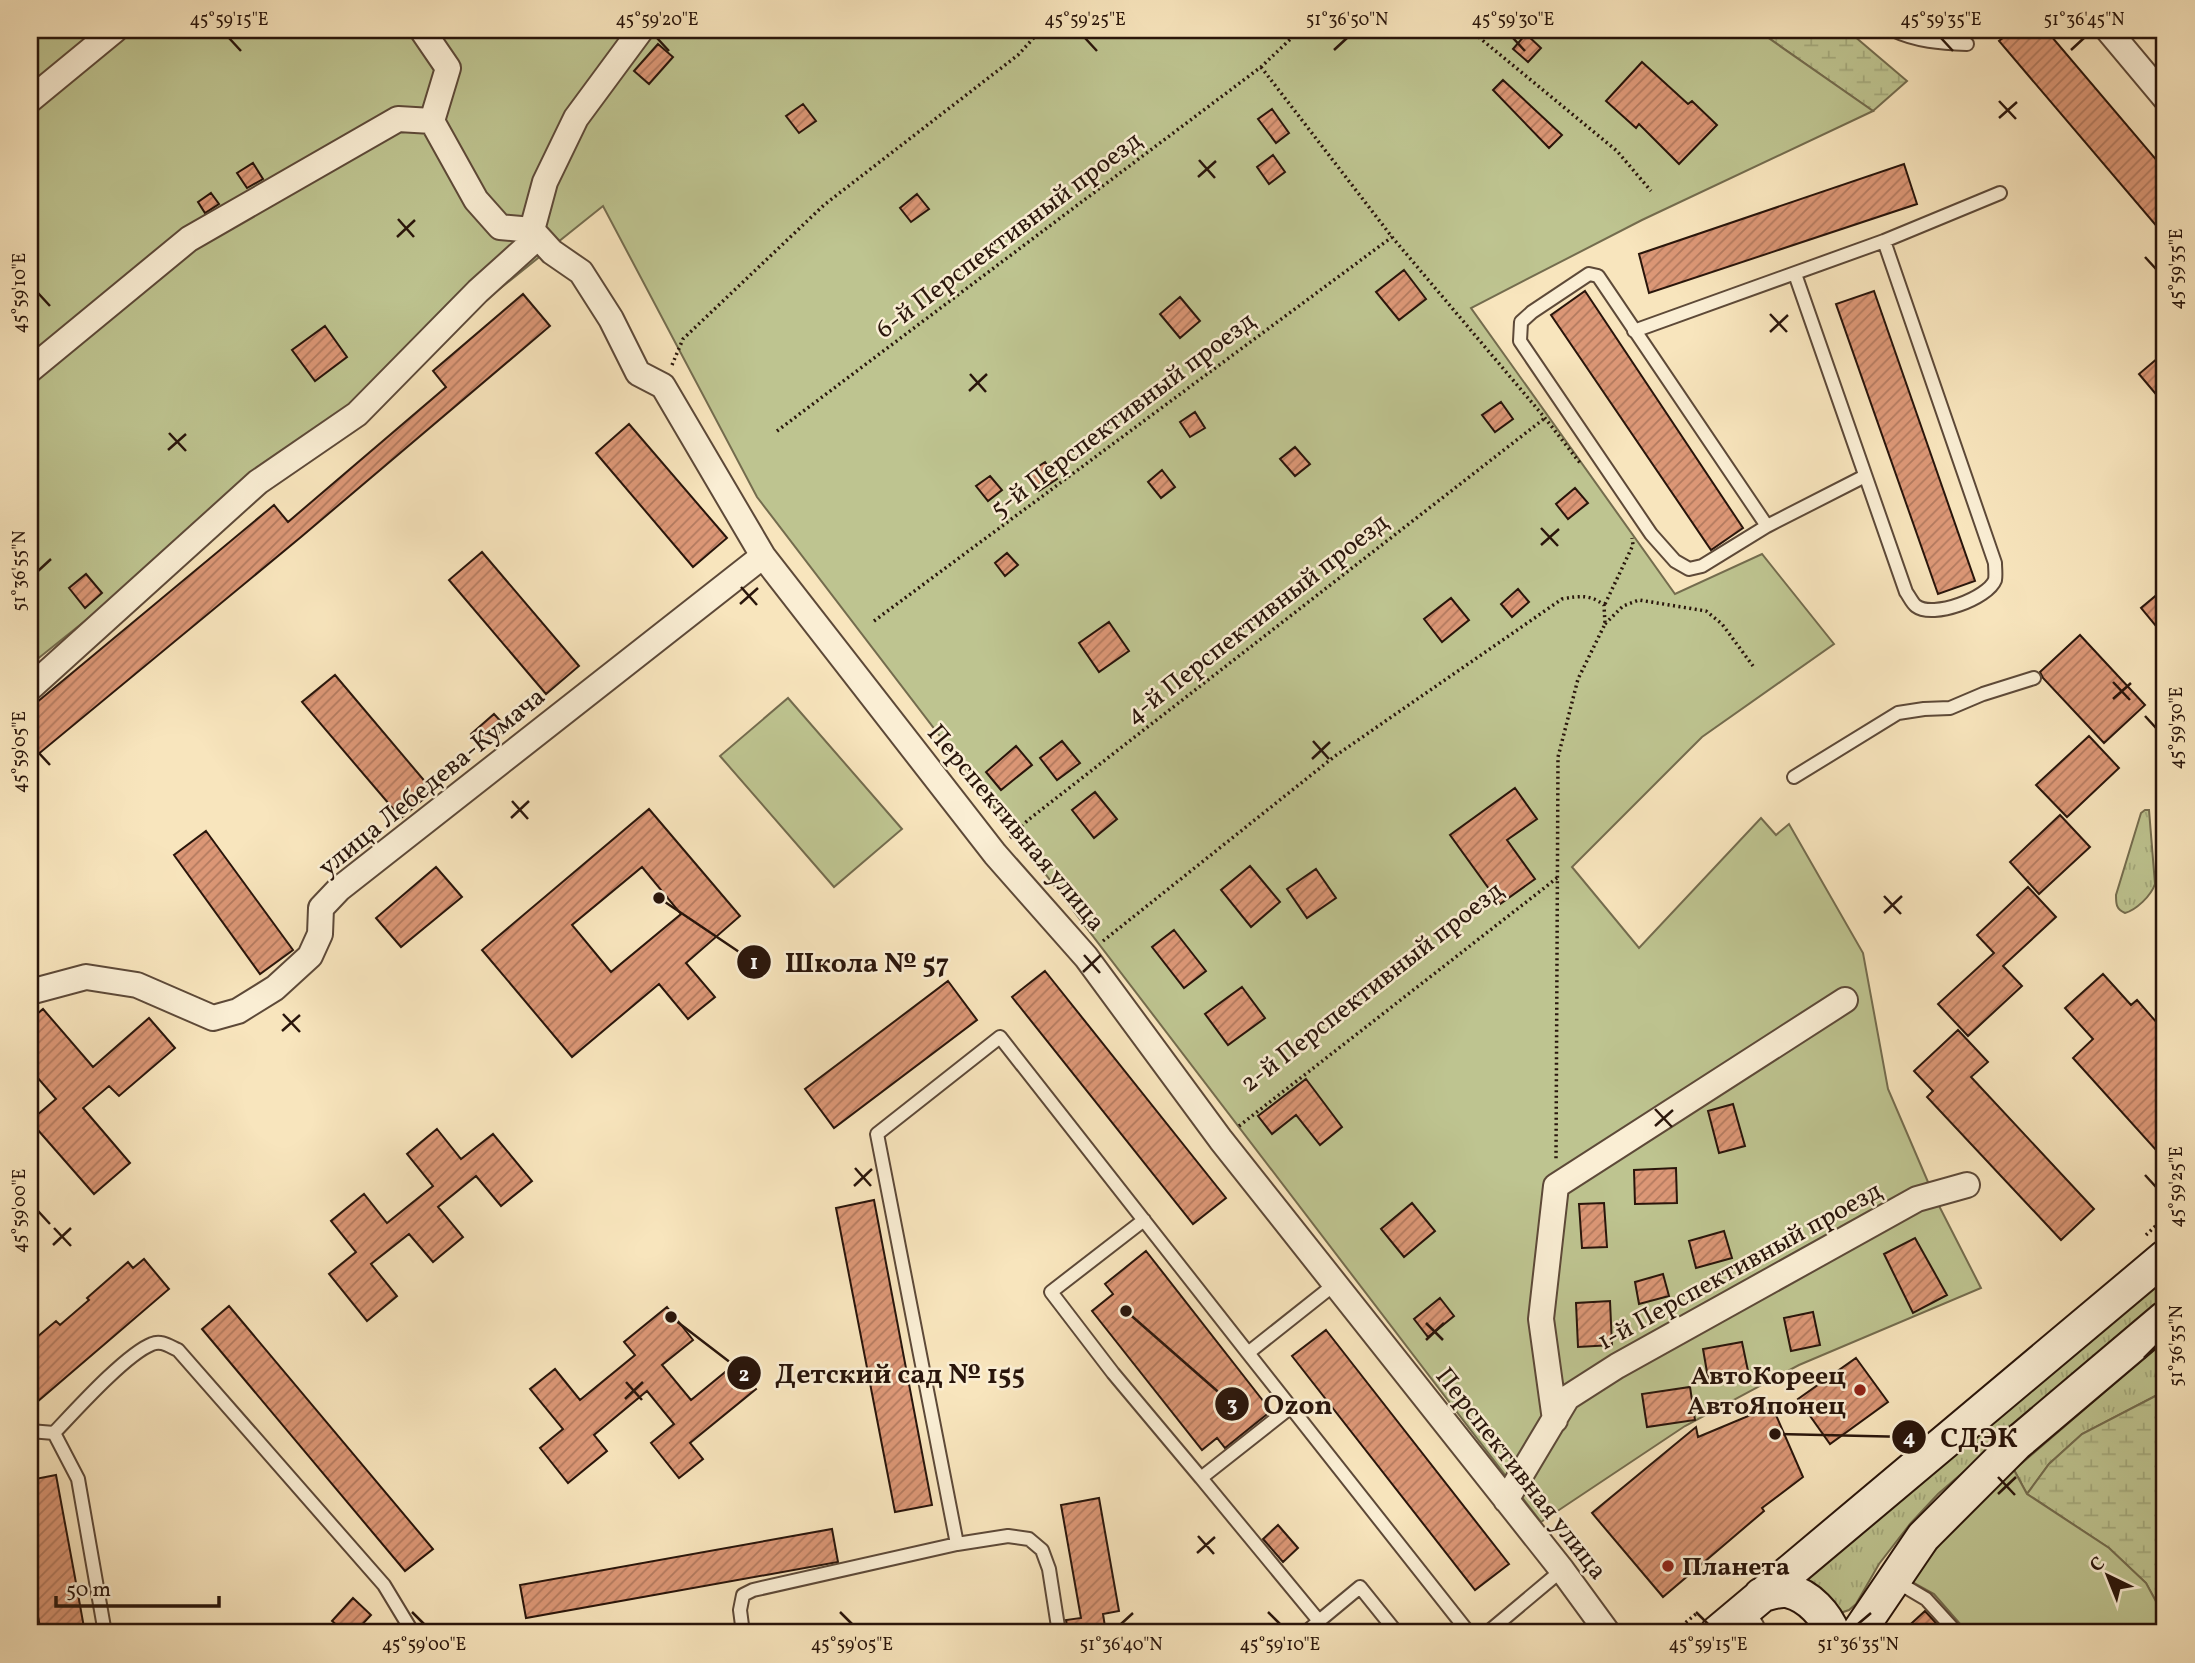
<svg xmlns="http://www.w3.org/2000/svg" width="2195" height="1663" font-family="Vollkorn,serif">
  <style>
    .grass { fill: url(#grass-tufts); stroke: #746c4e; stroke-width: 2 }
    .wetland { fill: url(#wetland-marsh); stroke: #746c4e; stroke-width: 2 }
    .garden { fill: #bec490; stroke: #746c4e; stroke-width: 2 }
    .building { fill: url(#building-hatch); stroke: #29150b; stroke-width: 2; fill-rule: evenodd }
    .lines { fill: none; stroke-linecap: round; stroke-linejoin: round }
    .lane-casing { stroke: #5d4938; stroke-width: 16 }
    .street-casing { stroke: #5d4938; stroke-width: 28 }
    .secondary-casing { stroke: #29150b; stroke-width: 37 }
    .path { stroke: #29150b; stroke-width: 3.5; stroke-dasharray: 2 3.5; stroke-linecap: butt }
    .lane { stroke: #faeed4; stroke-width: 12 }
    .street { stroke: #faeed4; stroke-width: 24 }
    .secondary { stroke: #faeed4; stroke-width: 33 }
    .ticks { fill: none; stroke: #29150b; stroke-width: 2.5 }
    .poi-dot { fill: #8f2418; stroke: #faeed4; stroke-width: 2.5 }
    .labels { text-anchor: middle; stroke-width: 5; stroke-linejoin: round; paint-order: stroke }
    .street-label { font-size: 26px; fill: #29150b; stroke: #faeed4 }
    .poi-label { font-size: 26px; font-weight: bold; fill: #29150b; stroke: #faeed4; text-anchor: end }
    .leader { fill: none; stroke: #29150b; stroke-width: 2.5 }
    .callout-dot { fill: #29150b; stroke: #faeed4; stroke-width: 2.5 }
    .mark-label { font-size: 21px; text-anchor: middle; font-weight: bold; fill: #fff }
    .callout-label { font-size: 28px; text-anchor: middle; font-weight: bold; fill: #29150b; stroke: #faeed4; stroke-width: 5; stroke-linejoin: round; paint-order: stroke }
    .neatline { fill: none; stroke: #29150b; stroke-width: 2.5 }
    .ticks-label { font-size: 18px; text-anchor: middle; fill: #29150b }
  </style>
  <defs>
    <pattern id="grass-tufts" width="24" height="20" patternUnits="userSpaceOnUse" patternTransform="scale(1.75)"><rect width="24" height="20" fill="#bec490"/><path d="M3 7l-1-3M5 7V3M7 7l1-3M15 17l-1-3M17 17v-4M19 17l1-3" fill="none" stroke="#a3a87b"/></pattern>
    <pattern id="wetland-marsh" width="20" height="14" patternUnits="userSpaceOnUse" patternTransform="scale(1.75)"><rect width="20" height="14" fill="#bec490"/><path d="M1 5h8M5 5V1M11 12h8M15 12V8" fill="none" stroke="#a3a87b"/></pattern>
    <pattern id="building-hatch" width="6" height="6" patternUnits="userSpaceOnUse" patternTransform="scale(1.75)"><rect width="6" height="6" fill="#dc9776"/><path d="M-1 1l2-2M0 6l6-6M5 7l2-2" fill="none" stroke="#b27a5f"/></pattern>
  </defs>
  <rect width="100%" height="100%" fill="#f8e5bd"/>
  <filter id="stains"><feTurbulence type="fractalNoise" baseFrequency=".00286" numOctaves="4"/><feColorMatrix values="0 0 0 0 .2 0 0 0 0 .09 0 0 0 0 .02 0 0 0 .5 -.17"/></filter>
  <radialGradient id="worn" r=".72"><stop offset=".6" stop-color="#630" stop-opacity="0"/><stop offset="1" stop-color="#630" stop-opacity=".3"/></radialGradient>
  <path class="grass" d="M2145 810H2149L2155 884C2151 896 2136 910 2125 913 2116 909 2116 904 2116 895L2141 813Z
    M2165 1272V1298L1938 1494 1910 1524 1879 1564 1856 1604 1849 1610 1840 1613 1803 1579Z
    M2165 1340V1391L2082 1434 2049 1464 2027 1494 2014 1470Z"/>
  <path class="wetland" d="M1757 30H1847L1907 81 1873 111Z
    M2165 1391V1618L2146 1583 2109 1548 2027 1494 2049 1464 2082 1434Z"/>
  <path class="garden" d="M30 30H1757L1873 111 1642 220 1471 308 1675 594 1762 554 1834 644 1702 737 1572 867 1639 948 1761 818 1776 835 1789 824 1863 953 1888 1089 1934 1196 1981 1288 1799 1365 1685 1426 1541 1522 757 497 603 206 30 665Z
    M788 698 902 829 834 887 720 756Z
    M2014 1470 2027 1494 2109 1548 2146 1583 2165 1618V1633H1968L1934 1594 1912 1582C1943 1536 1972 1506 2014 1470Z"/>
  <path class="building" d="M2013 30H2046L2165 170V236L1999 41Z
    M1526 34 1541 48 1528 62 1513 49Z
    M658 44 673 57 649 84 634 71Z
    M1642 62 1688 104 1692 101 1717 125 1679 164 1639 124 1636 128 1606 101Z
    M1503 80 1562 135 1549 148 1493 90Z
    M803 104 816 121 799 133 786 116Z
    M1272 109 1289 133 1276 143 1258 119Z
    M1273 155 1285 172 1269 184 1257 167Z
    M253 163 263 179 247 188 237 173Z
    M1904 164 1917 204 1649 293 1639 254Z
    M211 193 219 204 205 213 198 202Z
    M917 194 929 209 911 222 900 208Z
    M1404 270 1426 299 1399 320 1376 292Z
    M1585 291 1743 528 1711 550 1551 315Z
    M1874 291 1975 581 1938 594 1836 304Z
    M523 294 550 326 301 537 30 761V708L274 505 288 522 446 387 433 371Z
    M1180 297 1200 321 1180 338 1160 314Z
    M325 326 347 357 315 381 292 350Z
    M2165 352V405L2139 374Z
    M1501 402 1513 419 1495 432 1482 415Z
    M1195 412 1205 428 1190 437 1180 422Z
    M629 424 727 538 693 567 596 453Z
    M1295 447 1310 464 1295 476 1280 459Z
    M1045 462 1057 479 1039 491 1027 474Z
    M1162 470 1175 487 1161 498 1148 482Z
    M990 476 1002 490 988 501 976 486Z
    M1575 488 1588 503 1568 519 1556 504Z
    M482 552 579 666 546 694 449 580Z
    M1007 553 1018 565 1005 576 995 563Z
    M86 574 102 593 85 608 69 588Z
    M2165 588V637L2141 608Z
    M1518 589 1529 602 1512 617 1501 604Z
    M1451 598 1469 620 1442 642 1424 619Z
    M1109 622 1129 651 1099 672 1079 643Z
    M2080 635 2145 705 2104 743 2043 678 2040 672Z
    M335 675 433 791 401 818 302 702Z
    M494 714 506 727 483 748 471 734Z
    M2089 736 2119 768 2067 817 2036 785Z
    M1062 741 1080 763 1057 780 1040 758Z
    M1016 746 1032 765 1001 790 986 772Z
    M1515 788 1537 819 1507 840 1535 879 1500 904 1450 835Z
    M1095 792 1117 819 1094 838 1072 810Z
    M649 809 740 916 686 963 715 997 688 1019 659 984 572 1057 482 950ZM642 867 681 914 611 972 572 925Z
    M2060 815 2090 847 2039 894 2010 862Z
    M206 831 293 950 260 974 174 855Z
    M1250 866 1280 902 1251 927 1221 890Z
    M436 867 462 897 401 947 376 918Z
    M1316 869 1336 898 1307 918 1287 889Z
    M2028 887 2056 917 2003 966 2022 986 1968 1036 1938 1004 1994 953 1977 935Z
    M1174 930 1206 971 1184 988 1152 947Z
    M1045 971 1226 1198 1193 1224 1012 997Z
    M2103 974 2131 1005 2137 1000 2165 1032V1160L2073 1058 2093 1039 2065 1008Z
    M948 981 977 1020 834 1128 805 1089Z
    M1242 987 1265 1018 1228 1045 1205 1014Z
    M43 1009 93 1067 149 1018 175 1048 119 1096 109 1086 83 1108 130 1163 94 1194 30 1121 56 1099 30 1069V1020Z
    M1958 1030 1988 1062 1971 1077 2094 1209 2061 1240 1927 1097 1933 1091 1914 1071Z
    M1306 1079 1342 1127 1320 1145 1296 1115 1272 1134 1258 1116Z
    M1733 1104 1745 1146 1719 1153 1708 1111Z
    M437 1129 461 1159 493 1134 532 1181 501 1206 476 1176 438 1207 463 1237 433 1262 409 1234 371 1264 397 1296 367 1321 329 1274 356 1252 331 1221 364 1194 387 1223 433 1186 407 1154Z
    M1676 1168 1677 1203 1635 1204 1634 1170Z
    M874 1200 932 1505 895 1512 836 1208Z
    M1412 1203 1435 1231 1404 1257 1381 1229Z
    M1604 1203 1607 1247 1582 1248 1579 1204Z
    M1724 1231 1732 1258 1696 1268 1689 1241Z
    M1915 1238 1947 1295 1913 1313 1884 1254Z
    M1146 1251 1271 1411 1225 1448 1217 1438 1202 1450 1092 1311 1113 1294 1105 1284Z
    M144 1259 169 1289 30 1408V1343L56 1321 60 1325 89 1300 87 1298 128 1262 133 1268Z
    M1663 1274 1669 1296 1639 1304 1635 1282Z
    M1440 1298 1454 1316 1428 1337 1414 1319Z
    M1610 1301 1612 1345 1578 1347 1576 1303Z
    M229 1306 433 1549 405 1571 202 1329Z
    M667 1307 693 1340 662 1365 691 1400 735 1364 756 1389 690 1443 703 1459 679 1478 651 1443 674 1424 647 1391 594 1435 607 1451 568 1483 540 1448 563 1429 530 1389 555 1369 580 1400 635 1355 624 1342Z
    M1813 1312 1820 1345 1791 1351 1784 1318Z
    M1326 1330 1509 1564 1475 1590 1292 1356Z
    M1742 1342 1748 1371 1708 1378 1703 1349Z
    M1856 1358 1888 1402 1830 1444 1798 1399Z
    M1690 1387 1695 1420 1647 1427 1642 1394Z
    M1772 1406 1803 1477 1762 1508 1764 1511 1663 1597 1592 1513 1696 1427 1698 1437Z
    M56 1475 74 1572 85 1633H41L30 1572V1480Z
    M1099 1498 1119 1611 1103 1614 1106 1633H1068L1066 1620 1081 1618 1061 1505Z
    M1278 1525 1298 1548 1283 1562 1263 1539Z
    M832 1529 838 1562 526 1618 520 1585Z
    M353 1598 371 1615 354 1633H346L332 1621Z
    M1925 1611 1945 1633H1901Z"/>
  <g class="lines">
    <g class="lane-casing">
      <path id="lane" d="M1893 30C1916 41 1941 43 1967 44
        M1589 274 1598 276 1767 526 1702 566 1689 569 1675 561 1651 534 1520 341 1521 322 1532 312Z
        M1795 274 1906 592C1909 596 1912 603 1916 606 1933 619 1988 598 1995 580 1996 575 1995 568 1995 563L1884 241
        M1634 331 1884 241 2000 193
        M1767 526 1865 476
        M1794 777 1898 713 1924 709 1950 708 1983 694 2034 678
        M1144 1220 1051 1292 1113 1373 1201 1478 1291 1407
        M1248 1353 1469 1633
        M30 1431 54 1433
        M54 1433C74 1412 126 1354 152 1344 161 1340 169 1346 178 1350L384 1585 413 1633
        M54 1433 78 1479 105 1633
        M1201 1478 1319 1621 1305 1633
        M957 1544 877 1134 1000 1037 1248 1353 1335 1284
        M1894 1580 1926 1599 1957 1633
        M1747 1608 1757 1625 1759 1633
        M1319 1621 1360 1587 1397 1633
        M743 1633 740 1610 743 1595 753 1590 957 1544 1008 1536 1029 1539 1042 1550 1049 1569 1059 1633
        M1487 1633 1562 1570"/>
    </g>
    <g class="street-casing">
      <path id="street" d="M422 30 448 68 432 121 476 200 500 227 532 230 552 252 581 272 611 319 638 373 663 386 763 556 995 854 1086 957 1221 1140 1562 1570 1608 1633
        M2108 30 2165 98
        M30 100 115 30
        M532 230 545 182 576 118 641 30
        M30 370 189 239 398 119 432 121
        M30 688 258 482 357 414 478 291 538 237
        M30 992 86 977 137 985 213 1018 238 1011 275 988 310 956 320 934 321 908 339 889 763 556
        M1555 1420 1541 1319 1556 1186 1845 1000
        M1506 1500 1567 1398 1617 1366 1917 1199 1967 1185"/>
    </g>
    <g class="secondary-casing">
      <path id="secondary" d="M1761 1595C1769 1593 1780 1589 1789 1591 1809 1596 1826 1615 1833 1633
        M1717 1633 2165 1257
        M1858 1633 1923 1537 2016 1444 2165 1318"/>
    </g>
    <path class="path" d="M1470 30 1617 151 1651 191
      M1261 67 1392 237 1545 418 1580 463
      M672 365 683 339 824 205 1018 55 1041 30
      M777 431 1261 67 1300 30
      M1605 604 1633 545 1632 538
      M874 621 1392 237
      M1605 624 1623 606 1639 600 1706 611 1722 624 1753 666
      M1010 838 1028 820 1545 418
      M1103 941 1335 756 1562 599C1579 596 1590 594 1604 605L1605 624 1578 679 1558 757 1556 1160
      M1239 1126 1557 878
      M2146 1235 2165 1217
      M1673 1633 1696 1614"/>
    <use href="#lane" class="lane"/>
    <use href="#street" class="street"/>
    <use href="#secondary" class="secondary"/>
  </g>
  <path class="ticks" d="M229 38 241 51M657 38 669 51M1085 38 1097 51M1513 38 1525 51M1941 38 1953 51M1334 50 1347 38M2071 50 2084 38M1999 101 2016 119M1999 118 2017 102M1199 160 1215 178M1198 177 1216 161M398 219 414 237M397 237 415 220M2145 257 2156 269M38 293 50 306M1770 314 1787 332M1770 332 1788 315M970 374 986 392M969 391 987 374M169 433 186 451M168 450 186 434M1541 528 1558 546M1541 545 1559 529M38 571 51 559M741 587 757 605M740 604 758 588M2113 682 2130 700M2113 699 2131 683M2145 716 2156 728M1313 741 1329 759M38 752 50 765M1312 759 1330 742M512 801 528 819M511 818 529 801M1884 896 1901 914M1884 913 1902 896M1084 955 1100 973M1083 972 1101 955M283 1014 300 1032M282 1031 300 1015M1655 1109 1672 1127M1655 1126 1673 1110M855 1168 871 1186M2145 1175 2156 1187M854 1186 872 1169M38 1211 50 1224M54 1228 71 1246M53 1245 71 1228M1426 1323 1443 1340M1426 1340 1444 1323M2144 1358 2156 1346M626 1382 642 1400M625 1399 643 1382M1998 1477 2015 1495M1998 1494 2016 1477M1198 1536 1214 1554M1197 1553 1215 1537M412 1612 424 1624M840 1612 852 1624M1268 1612 1280 1624M1696 1612 1708 1624M1121 1624 1133 1613M1858 1624 1871 1613"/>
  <g class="poi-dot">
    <circle cx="1860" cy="1390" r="7"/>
    <circle cx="1668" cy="1566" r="7"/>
  </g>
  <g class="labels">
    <g class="street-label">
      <text transform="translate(1008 234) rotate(-37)" y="9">6-й Перспективный проезд</text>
      <text transform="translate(1122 414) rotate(-37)" y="9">5-й Перспективный проезд</text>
      <text transform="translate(1256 618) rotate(-38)" y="9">4-й Перспективный проезд</text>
      <text transform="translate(431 781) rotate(-39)" y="9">улица Лебедева-Кумача</text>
      <text transform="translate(1017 827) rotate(50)" y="9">Перспективная улица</text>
      <text transform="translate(1371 986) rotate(-38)" y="9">2-й Перспективный проезд</text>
      <text transform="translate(1739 1265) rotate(-29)" y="9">1-й Перспективный проезд</text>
      <text transform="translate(1522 1473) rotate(52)" y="9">Перспективная улица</text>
    </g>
    <g class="poi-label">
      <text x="1846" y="1384">АвтоКореец<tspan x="1846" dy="30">АвтоЯпонец</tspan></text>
      <text x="1682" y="1575" text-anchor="start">Планета</text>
    </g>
  </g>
  <path class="leader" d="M659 898L754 962M671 1317L744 1373M1126 1311L1232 1404M1775 1434L1909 1437"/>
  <g class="callout-dot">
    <circle cx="659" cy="898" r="7"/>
    <circle cx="671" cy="1317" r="7"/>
    <circle cx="1126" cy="1311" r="7"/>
    <circle cx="1775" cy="1434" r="7"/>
    <circle cx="754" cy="962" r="18"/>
    <circle cx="744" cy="1373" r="18"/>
    <circle cx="1232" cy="1404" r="18"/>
    <circle cx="1909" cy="1437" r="18"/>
  </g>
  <g class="mark-label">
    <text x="754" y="969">1</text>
    <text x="744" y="1381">2</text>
    <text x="1232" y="1411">3</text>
    <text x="1909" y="1444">4</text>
  </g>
  <g class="callout-label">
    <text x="867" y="972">Школа № 57</text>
    <text x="900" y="1383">Детский сад № 155</text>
    <text x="1298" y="1414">Ozon</text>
    <text x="1979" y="1447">СДЭК</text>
  </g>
  <rect width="2195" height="1663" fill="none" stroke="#f8e5bd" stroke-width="77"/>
  <g transform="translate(2108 1576) rotate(317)" stroke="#faeed4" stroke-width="5" paint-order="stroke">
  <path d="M0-5L12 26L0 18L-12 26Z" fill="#29150b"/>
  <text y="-10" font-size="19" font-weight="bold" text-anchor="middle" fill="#29150b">С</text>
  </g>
  <path d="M56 1596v10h163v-10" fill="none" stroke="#29150b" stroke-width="3.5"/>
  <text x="66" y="1596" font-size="21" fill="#29150b" stroke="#faeed4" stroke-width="5" paint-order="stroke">50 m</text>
  <rect x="38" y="38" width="2118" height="1586" class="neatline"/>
  <g class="ticks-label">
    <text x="229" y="25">45°59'15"E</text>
    <text x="657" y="25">45°59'20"E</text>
    <text x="1085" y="25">45°59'25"E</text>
    <text x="1347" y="25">51°36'50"N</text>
    <text x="1513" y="25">45°59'30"E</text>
    <text x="1941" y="25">45°59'35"E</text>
    <text x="2084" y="25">51°36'45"N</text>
    <text transform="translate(2176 269) rotate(-90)" y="6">45°59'35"E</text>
    <text transform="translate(19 293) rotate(-90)" y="6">45°59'10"E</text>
    <text transform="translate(19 571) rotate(-90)" y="6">51°36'55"N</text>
    <text transform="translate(2176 728) rotate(-90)" y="6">45°59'30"E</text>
    <text transform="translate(19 752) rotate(-90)" y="6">45°59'05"E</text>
    <text transform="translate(2176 1187) rotate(-90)" y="6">45°59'25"E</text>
    <text transform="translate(19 1211) rotate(-90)" y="6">45°59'00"E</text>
    <text transform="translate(2176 1346) rotate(-90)" y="6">51°36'35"N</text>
    <text x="424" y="1650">45°59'00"E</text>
    <text x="852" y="1650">45°59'05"E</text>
    <text x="1121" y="1650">51°36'40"N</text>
    <text x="1280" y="1650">45°59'10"E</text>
    <text x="1708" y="1650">45°59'15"E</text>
    <text x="1858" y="1650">51°36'35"N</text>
  </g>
  <rect width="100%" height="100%" filter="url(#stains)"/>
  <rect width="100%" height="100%" fill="url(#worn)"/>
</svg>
